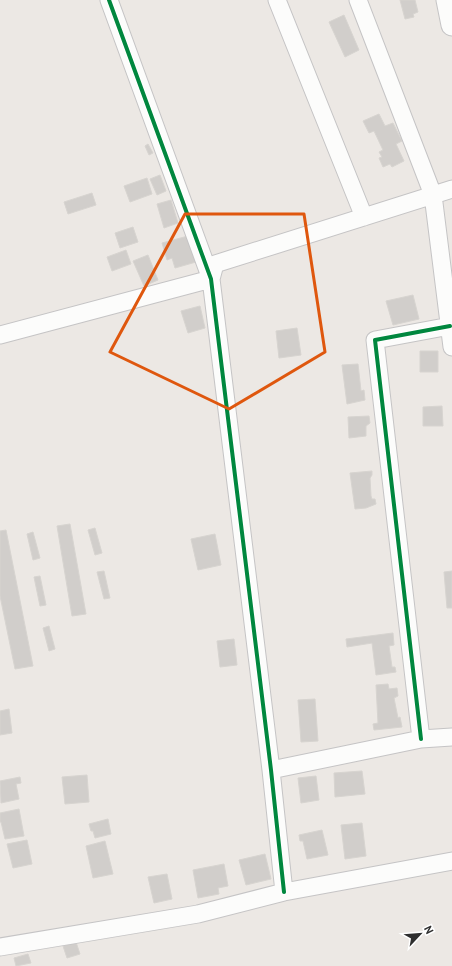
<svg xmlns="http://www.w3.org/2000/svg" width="452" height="966" font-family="'PT Sans',sans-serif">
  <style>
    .building { fill: #d1cecb; stroke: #d7d4d0 }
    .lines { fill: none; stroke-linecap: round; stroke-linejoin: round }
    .minor-casing { stroke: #c5c4c5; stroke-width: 19 }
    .tertiary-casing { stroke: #c5c4c5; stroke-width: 23 }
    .minor { stroke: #fcfcfb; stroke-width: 17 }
    .tertiary { stroke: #fcfcfb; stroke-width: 21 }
    .cycleway-casing { stroke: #fff; stroke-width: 6 }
    .cycleway { stroke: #00873e; stroke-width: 4 }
    .marked { fill: none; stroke: #df570e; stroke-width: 3; stroke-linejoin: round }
  </style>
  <rect width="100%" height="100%" fill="#ece8e4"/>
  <path class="building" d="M400 0H415L418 12 413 14 414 17 405 19Z
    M344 15 359 50 345 57 329 22Z
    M379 114 385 126 393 123 402 141 396 144 404 161 392 167 390 164 383 167 379 158 382 157 379 152 383 150 374 131 369 133 363 121Z
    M148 144 153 153 149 155 145 146Z
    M160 175 166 191 157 195 150 179Z
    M147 178 152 194 130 202 124 186Z
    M92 193 96 205 68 214 64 202Z
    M171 200 178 223 164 228 157 204Z
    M133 227 138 242 120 248 115 233Z
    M188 236 196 262 175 268 172 258 167 260 162 243Z
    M126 250 131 264 112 271 107 257Z
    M148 255 158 280 144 286 133 261Z
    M413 295 419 319 393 325 386 301Z
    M200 306 205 328 188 333 181 311Z
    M297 328 301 355 279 358 276 331Z
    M420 351H438V372H420Z
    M358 364 361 391 364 390 365 400 347 404 342 365Z
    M442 406 443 426H423V407Z
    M369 416 370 423 366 426V436L349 438 348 417Z
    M372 471V475L370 478 371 496 372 499H375L376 504 366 508 355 509 350 473Z
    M70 524 86 614 72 616 57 526Z
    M95 528 102 553 95 555 88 530Z
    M6 530 33 666 15 669 0 596V531Z
    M33 532 40 558 33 560 27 534Z
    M215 534 221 565 198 570 191 539Z
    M104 571 110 598 104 599 97 572Z
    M452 571V608H447L444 572Z
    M40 576 46 605 40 606 34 577Z
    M49 626 55 649 49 651 43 628Z
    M393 633 394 645 389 646 392 667H395L396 672 376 675 372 643 347 647 346 639Z
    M234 639 237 665 220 667 217 641Z
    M388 684 389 689 397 688 398 696 394 698 398 718 400 717 402 727 374 730 373 724 378 723 376 685Z
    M315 699 318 741 301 742 298 700Z
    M9 709 12 733 0 735V711Z
    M362 771 365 794 335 797 334 773Z
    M87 775 89 802 65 804 62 777Z
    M316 776 319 800 301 803 298 778Z
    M20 777 21 783 16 784 19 799 1 803 0 781Z
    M19 809 24 836 5 839 1 822H0V813Z
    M108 819 111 834 95 838 93 831H91L89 824Z
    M362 823 366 856 345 859 341 825Z
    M322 830 328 855 307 859 303 841H300L299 835Z
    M27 840 32 864 13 868 7 844Z
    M105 841 113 874 93 878 86 846Z
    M265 854 271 879 246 885 239 860Z
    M224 864 228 886 218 888 219 894 198 898 193 870Z
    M167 874 172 899 154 903 148 877Z
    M76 942 80 954 67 958 63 946Z
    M28 954 31 963 16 966 14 958Z"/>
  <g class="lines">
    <g class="minor-casing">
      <path id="minor" d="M109 0 211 279 271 770 284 892
        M277 0 364 217
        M358 0 433 195 452 347
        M211 279 215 264 452 189
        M0 335 211 279
        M421 739 375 340 450 326
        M271 770 421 739 452 737
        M0 947 198 914 284 892 452 861"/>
    </g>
    <g class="tertiary-casing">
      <path id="tertiary" d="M447 0 452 25"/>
    </g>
    <use href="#minor" class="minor"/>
    <use href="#tertiary" class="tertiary"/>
    <g class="cycleway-casing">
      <path id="cycleway" d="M109 0 211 279 271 770 284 892
        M421 739 375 340 450 326"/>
    </g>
    <use href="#cycleway" class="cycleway"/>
  </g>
  <path class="marked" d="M185 214H304L325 352 229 409 110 352Z"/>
  <g transform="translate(420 934) rotate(64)" stroke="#ffffff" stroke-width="3" paint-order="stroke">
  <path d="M0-3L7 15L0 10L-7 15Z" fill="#2e2e2e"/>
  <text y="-6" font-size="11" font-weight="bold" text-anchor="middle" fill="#2e2e2e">N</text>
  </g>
</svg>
